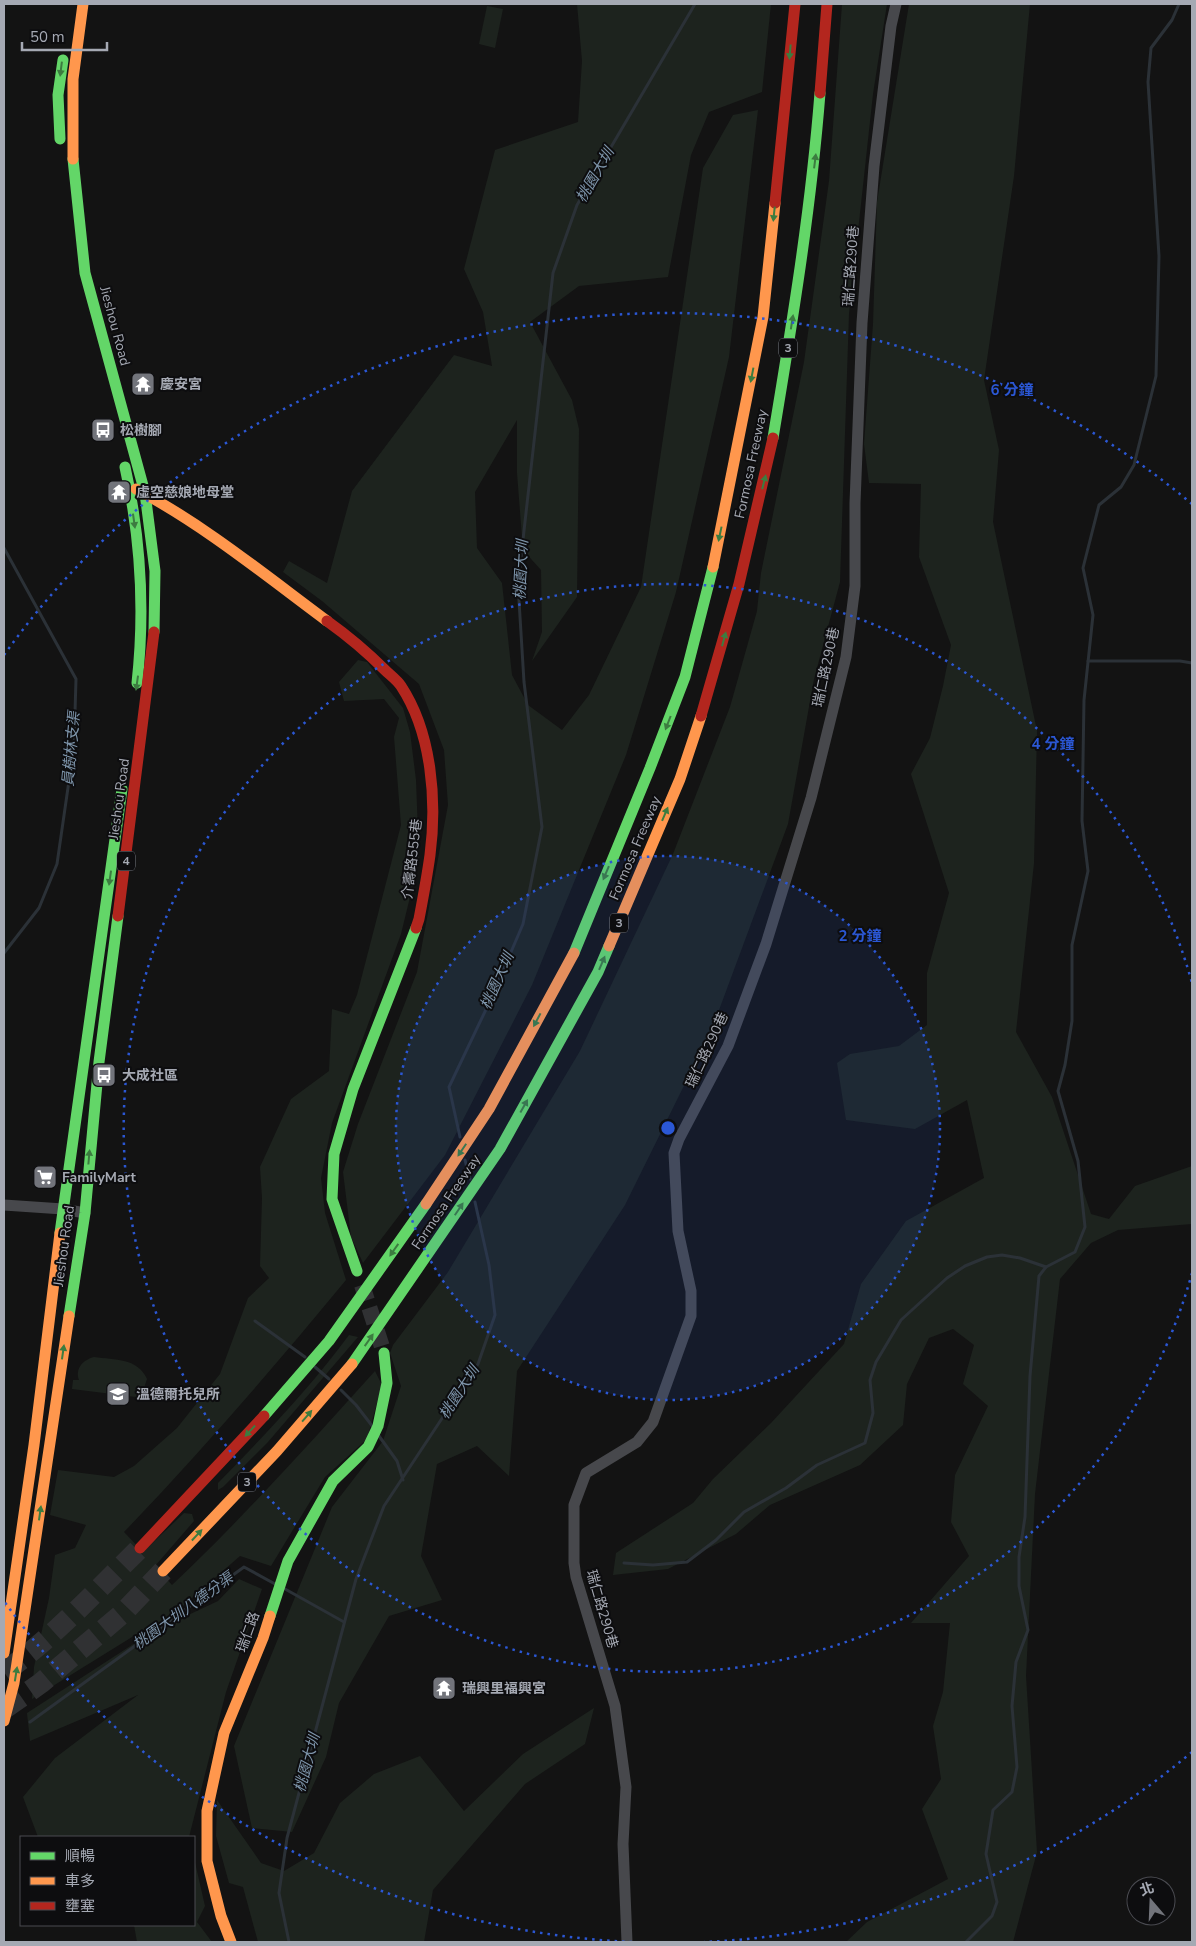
<svg xmlns="http://www.w3.org/2000/svg" width="1196" height="1946" viewBox="0 0 1196 1946" font-family="'Nunito Sans','Noto Sans TC',sans-serif">
	<rect width="100%" height="100%" fill="#131313"/>
	<g fill="#1d231e">
		<path d="M577 4H771L762 92 709 112 691 155 668 277 579 286 530 322 572 400 579 429 577 597 532 661 542 632 541 570 523 550 517 473V420L475 492 477 548 502 583 512 675 528 705 562 730 589 695 641 587 703 168 733 115 758 110 729 357 676 592 626 755 532 985 445 1155 363 1263 351 1237 343 1172 358 1124 417 972 448 805 444 750 419 684 322 601 283 572 289 561 327 583 352 491 454 355 492 366 483 312 464 269 495 150 578 122 582 61Z"/>
		<path d="M842 4H887L873 94 849 314 840 582 814 679 788 824 712 1029 625 1205 517 1371 509 1476 477 1446 437 1464 421 1556 442 1600 389 1616 339 1703 326 1757 292 1832 252 1828 234 1746 332 1507 383 1441 401 1386 390 1353 393 1345 448 1272 580 1051 673 854 730 707 757 611 761 573 804 362 829 181Z"/>
		<path d="M909 4H1030L1014 176 984 380 999 450 993 522 1037 731 1034 863 1016 1032 1052 1097 1091 1214 1109 1219 1135 1186 1192 1166V1224L1118 1230 1091 1243 1060 1279 1035 1494 1026 1676 1037 1852 1013 1942H846L867 1922 948 1879 922 1809 941 1779 933 1726 943 1692 950 1623H911L969 1556 951 1522 955 1475 988 1406 963 1384 974 1345 953 1329 929 1338 907 1384 903 1425 860 1465 770 1505 736 1534 668 1569 613 1575 616 1553 693 1503 713 1479 771 1423 844 1344 861 1284 906 1221 984 1178 967 1100 915 1129 846 1120 837 1063 850 1054 899 1046 927 1025V973L949 893 911 774 930 738 943 686 951 645 919 557 921 484 869 483 864 444 873 324 877 202Z"/>
		<path d="M487 6 503 9 495 48 479 44Z"/>
		<path d="M358 660 367 662 403 708 410 732 416 780 419 860 401 934 332 1123 321 1178 325 1213 346 1280C274 1367 202 1451 124 1532L143 1552 184 1513 192 1514 194 1521 155 1566 172 1585C244 1517 309 1444 375 1371L382 1385 367 1439 325 1477 271 1566 240 1556 167 1620 145 1629 32 1699 34 1667 49 1598 55 1555 75 1548 86 1525 50 1515 58 1470 114 1477 134 1466 177 1428 220 1374 248 1298 269 1278 260 1266 262 1198 260 1167 291 1099 329 1071 332 1009 349 1014 357 995 401 825 394 737 399 718 384 699 344 701 339 682Z"/>
		<path d="M349 1335 358 1337 268 1442 223 1487 218 1490V1483C264 1436 310 1388 349 1335Z"/>
		<path d="M94 1357C115 1360 138 1358 147 1379L144 1388 153 1389 152 1399 72 1389 73 1380H79C75 1368 83 1360 94 1357Z"/>
		<path d="M239 1579 262 1589 226 1692 189 1837H38L23 1797 55 1758 138 1695 30 1741 27 1713 152 1632 218 1601Z"/>
		<path d="M594 1708 585 1744 525 1784 433 1890 424 1942H258L243 1887 229 1883 216 1836 217 1800 261 1863 284 1871 314 1853 340 1803 374 1774 420 1756 464 1811 523 1754Z"/>
		<path d="M194 1858 205 1906 197 1922 212 1942H137L134 1925H194Z"/>
	</g>
	<g fill="none" stroke-linecap="round" stroke-linejoin="round">
		<g stroke="#2b3137" stroke-width="3">
			<path d="M4 548 76 679 74 746 57 864 39 908 4 953"/>
			<path d="M1088 661H1180L1192 663"/>
			<path d="M460 1137 449 1087 490 1001 523 924 542 827 524 682 518 584 553 273 577 205 695 4"/>
			<path d="M465 1160 470 1179"/>
			<path d="M255 1321 305 1357"/>
			<path d="M315 1367 329 1379"/>
			<path d="M341 1390 356 1405 373 1427"/>
			<path d="M379 1436 397 1461 403 1480"/>
			<path d="M624 1563 653 1565 687 1562 716 1540 744 1512 786 1488 817 1465 865 1443 873 1413 870 1380 876 1362 901 1320 947 1278 965 1266 987 1257 1002 1255 1020 1258 1046 1267"/>
			<path d="M285 1589 344 1622"/>
			<path d="M30 1722 244 1567 275 1584"/>
			<path d="M289 1942 279 1893 287 1838 356 1579 384 1506 478 1364 495 1315 489 1265 475 1202"/>
			<path d="M966 1942 992 1916 997 1902 986 1854 993 1810 1012 1792 1017 1767 1012 1706 1016 1662 1028 1630 1019 1586V1557L1025 1517 1030 1376 1039 1276 1046 1267 1075 1252 1085 1227 1078 1161 1058 1091 1065 1065 1072 1021V945L1088 871 1082 821 1084 700 1093 615 1083 568 1099 505 1121 487 1134 465 1156 376 1159 256 1148 82 1151 48 1172 20 1179 4"/>
		</g>
		<path stroke="#303133" stroke-width="16" stroke-dasharray="16 8" stroke-linecap="butt" d="M362 1285 384 1353"/>
		<g stroke="#303133" stroke-width="21" stroke-dasharray="21 11" stroke-linecap="butt">
			<path d="M4 1672C52 1639 98 1589 140 1548"/>
			<path d="M4 1709 41 1683 123 1613 163 1571"/>
		</g>
		<g stroke="#47484c" stroke-width="11">
			<path d="M4 1205 63 1209 85 1213"/>
			<path d="M627 1942 623 1844 626 1787 615 1706 576 1577 574 1563V1505L586 1473 637 1442 653 1422 691 1316V1291L678 1231 674 1153 679 1139 728 1046 766 944 811 798 846 657 855 586V503L862 323 874 166 891 26 896 4"/>
		</g>
		<g stroke="#63d668" stroke-width="11">
			<path d="M60 139 58 95 63 60"/>
			<path d="M73 159 85 273 145 493 155 571 154 632"/>
			<path d="M773 438C792 324 811 209 820 93"/>
			<path d="M125 467C141 539 145 610 137 683"/>
			<path d="M574 953 650 768 685 677 713 567"/>
			<path d="M60 1233 122 789"/>
			<path d="M357 1271 332 1199 334 1154 353 1089 416 928"/>
			<path d="M69 1316 85 1213 99 1062 118 916"/>
			<path d="M352 1364 500 1149 598 972 609 946"/>
			<path d="M264 1416 329 1341 426 1204"/>
			<path d="M270 1616 288 1561 333 1481 368 1447 378 1426 387 1383 384 1353"/>
		</g>
		<g stroke="#ff974d" stroke-width="11">
			<path d="M73 159V79L83 4"/>
			<path d="M136 489C204 525 265 575 327 621"/>
			<path d="M713 567 763 317 775 203"/>
			<path d="M609 946 680 779 701 716"/>
			<path d="M426 1204 489 1109 574 953"/>
			<path d="M163 1571 277 1451 352 1364"/>
			<path d="M4 1653 34 1445 60 1233"/>
			<path d="M4 1721 14 1683 69 1316"/>
			<path d="M231 1942 221 1916 207 1861V1811L224 1733 263 1638 270 1616"/>
		</g>
		<g stroke="#b3261e" stroke-width="11">
			<path d="M820 93 827 4"/>
			<path d="M775 203 795 4"/>
			<path d="M327 621C348 636 367 652 385 670 390 675 397 680 401 686 432 733 437 801 430 855 427 877 423 898 419 919L416 928"/>
			<path d="M701 716 739 584 773 438"/>
			<path d="M118 916 154 632"/>
			<path d="M140 1548 264 1416"/>
		</g>
	</g>
	<defs><path id="oneway-solid" d="M-6-.8H1V-3.2L6.5 0L1 3.2V.8H-6Z" transform="scale(1.25)"/></defs>
	<g fill="#3c7c40">
		<use href="#oneway-solid" transform="translate(790 52) rotate(95)"/>
		<use href="#oneway-solid" transform="translate(61 69) rotate(97)"/>
		<use href="#oneway-solid" transform="translate(815 161) rotate(-83)"/>
		<use href="#oneway-solid" transform="translate(774 214) rotate(96)"/>
		<use href="#oneway-solid" transform="translate(792 322) rotate(-81)"/>
		<use href="#oneway-solid" transform="translate(752 375) rotate(101)"/>
		<use href="#oneway-solid" transform="translate(764 482) rotate(-76)"/>
		<use href="#oneway-solid" transform="translate(134 521) rotate(82)"/>
		<use href="#oneway-solid" transform="translate(720 534) rotate(102)"/>
		<use href="#oneway-solid" transform="translate(724 639) rotate(-75)"/>
		<use href="#oneway-solid" transform="translate(137 683) rotate(98)"/>
		<use href="#oneway-solid" transform="translate(668 723) rotate(111)"/>
		<use href="#oneway-solid" transform="translate(665 814) rotate(-67)"/>
		<use href="#oneway-solid" transform="translate(606 873) rotate(113)"/>
		<use href="#oneway-solid" transform="translate(110 878) rotate(98)"/>
		<use href="#oneway-solid" transform="translate(602 963) rotate(-67)"/>
		<use href="#oneway-solid" transform="translate(537 1020) rotate(118)"/>
		<use href="#oneway-solid" transform="translate(524 1106) rotate(-61)"/>
		<use href="#oneway-solid" transform="translate(462 1150) rotate(124)"/>
		<use href="#oneway-solid" transform="translate(89 1157) rotate(-85)"/>
		<use href="#oneway-solid" transform="translate(459 1209) rotate(-56)"/>
		<use href="#oneway-solid" transform="translate(394 1250) rotate(125)"/>
		<use href="#oneway-solid" transform="translate(369 1340) rotate(-55)"/>
		<use href="#oneway-solid" transform="translate(63 1352) rotate(-82)"/>
		<use href="#oneway-solid" transform="translate(307 1416) rotate(-49)"/>
		<use href="#oneway-solid" transform="translate(250 1431) rotate(133)"/>
		<use href="#oneway-solid" transform="translate(40 1513) rotate(-82)"/>
		<use href="#oneway-solid" transform="translate(197 1535) rotate(-47)"/>
		<use href="#oneway-solid" transform="translate(16 1674) rotate(-81)"/>
	</g>
	<circle cx="668" cy="1128" r="272" fill="#2b57d4" fill-opacity=".12"/>
	<g fill="none" stroke="#2b57d4" stroke-width="2.5" stroke-dasharray="2.5 5">
		<circle cx="668" cy="1128" r="272"/>
		<path d="M1192 1273A544 544 0 1 1 1192 983"/>
		<path d="M1192 1752A815 815 0 0 1 704 1942M632 1942A815 815 0 0 1 4 1601M4 655A815 815 0 0 1 1192 504"/>
	</g>
	<defs>
		<g id="temple-square" transform="scale(1.25)"><rect x="-9" y="-9" width="18" height="18" rx="4" fill="#72747b" stroke="#0d0d0f"/><path d="M0-6L5-2H3V0L6.5 2.5H4V6H1.5V3h-3V6H-4V2.5H-6.5L-3 0V-2H-5Z" fill="#fff"/></g>
		<g id="bus-square" transform="scale(1.25)"><rect x="-9" y="-9" width="18" height="18" rx="4" fill="#72747b" stroke="#0d0d0f"/><path d="M-5-6H5V4H4V6H2V4H-2V6H-4V4H-5ZM-3.5-4V0h7V-4ZM-3.5 1.2v1.5H-2V1.2ZM2 1.2v1.5H3.5V1.2Z" fill="#fff"/></g>
		<g id="supermarket-square" transform="scale(1.25)"><rect x="-9" y="-9" width="18" height="18" rx="4" fill="#72747b" stroke="#0d0d0f"/><path d="M-6-5.5h2.5l.6 2H6L4.5 2H-2.5L-4.4-4H-6ZM-1.5 3.2a1.3 1.3 0 1 0 .1 0ZM3 3.2a1.3 1.3 0 1 0 .1 0Z" fill="#fff"/></g>
		<g id="school-square" transform="scale(1.25)"><rect x="-9" y="-9" width="18" height="18" rx="4" fill="#72747b" stroke="#0d0d0f"/><path d="M0-5L7-2L0 1L-7-2ZM-4 1L0 2.5L4 1V4Q0 6-4 4Z" fill="#fff"/></g>
	</defs>
	<g fill-rule="evenodd">
		<use href="#temple-square" x="143" y="384"/>
		<use href="#bus-square" x="103" y="430"/>
		<use href="#temple-square" x="119" y="492"/>
		<use href="#bus-square" x="104" y="1075"/>
		<use href="#supermarket-square" x="45" y="1177"/>
		<use href="#school-square" x="118" y="1394"/>
		<use href="#temple-square" x="444" y="1688"/>
	</g>
	<g text-anchor="middle" dominant-baseline="central" stroke-width="4" stroke-linejoin="round" paint-order="stroke">
		<g fill="#0d0d0f" stroke="#777a82" stroke-width="1">
			<rect x="779" y="338.5" width="18" height="19" rx="4"/>
			<rect x="117" y="851.5" width="18" height="19" rx="4"/>
			<rect x="610" y="913.5" width="18" height="19" rx="4"/>
			<rect x="238" y="1472.5" width="18" height="19" rx="4"/>
		</g>
		<g font-size="12" font-weight="bold" fill="#a5a9b3">
			<text x="788" y="348">3</text>
			<text x="126" y="861">4</text>
			<text x="619" y="923">3</text>
			<text x="247" y="1482">3</text>
		</g>
		<g font-size="14" fill="#a5a9b3" stroke="#0d0d0f">
			<text transform="translate(851 266) rotate(-86)">瑞仁路290巷</text>
			<text transform="translate(115 326) rotate(75)">Jieshou Road</text>
			<text transform="translate(751 464) rotate(-78)">Formosa Freeway</text>
			<text transform="translate(826 667) rotate(-78)">瑞仁路290巷</text>
			<text transform="translate(119 799) rotate(-82)">Jieshou Road</text>
			<text transform="translate(635 848) rotate(-67)">Formosa Freeway</text>
			<text transform="translate(412 859) rotate(-83)">介壽路555巷</text>
			<text transform="translate(707 1050) rotate(-65)">瑞仁路290巷</text>
			<text transform="translate(446 1202) rotate(-56)">Formosa Freeway</text>
			<text transform="translate(64 1246) rotate(-82)">Jieshou Road</text>
			<text transform="translate(602 1609) rotate(74)">瑞仁路290巷</text>
			<text transform="translate(248 1632) rotate(-70)">瑞仁路</text>
		</g>
		<g font-size="14" font-weight="bold" fill="#a5a9b3" stroke="#0d0d0f" text-anchor="start">
			<text x="160" y="384">慶安宮</text>
			<text x="120" y="430">松樹腳</text>
			<text x="136" y="492">虛空慈娘地母堂</text>
			<text x="122" y="1075">大成社區</text>
			<text x="62" y="1177">FamilyMart</text>
			<text x="136" y="1394">溫德爾托兒所</text>
			<text x="462" y="1688">瑞興里福興宮</text>
		</g>
		<g font-size="15" font-style="italic" fill="#7e95ab" stroke="#0d0d0f">
			<text transform="translate(595 175) rotate(-60)">桃園大圳</text>
			<text transform="translate(521 570) rotate(-87)">桃園大圳</text>
			<text transform="translate(71 749) rotate(-85)">員樹林支渠</text>
			<text transform="translate(497 981) rotate(-66)">桃園大圳</text>
			<text transform="translate(459 1392) rotate(-57)">桃園大圳</text>
			<text transform="translate(183 1611) rotate(-36)">桃園大圳八德分渠</text>
			<text transform="translate(307 1763) rotate(-75)">桃園大圳</text>
		</g>
	</g>
	<circle cx="668" cy="1128" r="8" fill="#2b57d4" stroke="#0d0d0f" stroke-width="2.5"/>
	<g font-size="15" text-anchor="middle" font-weight="bold" fill="#2b57d4" stroke="#0d0d0f" stroke-width="4" stroke-linejoin="round" paint-order="stroke">
		<text x="1012" y="395">6 分鐘</text>
		<text x="1053" y="749">4 分鐘</text>
		<text x="860" y="941">2 分鐘</text>
	</g>
	<rect width="1196" height="1946" fill="none" stroke="#a5a9b3" stroke-width="10"/>
	<rect x="20" y="1836" width="175" height="90" fill="#0d0d0f" stroke="#4a4b51"/>
	<rect x="30" y="1852" width="25" height="8" fill="#63d668" stroke="#4a4b51"/>
	<text x="65" y="1861" font-size="15" fill="#a5a9b3">順暢</text>
	<rect x="30" y="1877" width="25" height="8" fill="#ff974d" stroke="#4a4b51"/>
	<text x="65" y="1886" font-size="15" fill="#a5a9b3">車多</text>
	<rect x="30" y="1902" width="25" height="8" fill="#b3261e" stroke="#4a4b51"/>
	<text x="65" y="1911" font-size="15" fill="#a5a9b3">壅塞</text>
	<g transform="translate(1151 1901) rotate(341)"><circle r="24" fill="#0d0d0f" stroke="#4a4b51"/>
	<path d="M0-4L9 19L0 12L-9 19Z" fill="#72747b"/>
	<text y="-8" font-size="14" font-weight="bold" text-anchor="middle" fill="#a5a9b3">北</text>
	</g>
	<path d="M22 42v8h85v-8" fill="none" stroke="#a5a9b3" stroke-width="2.5"/>
	<text x="30" y="42" font-size="15" fill="#a5a9b3" stroke="#0d0d0f" stroke-width="4" paint-order="stroke">50 m</text>
</svg>
